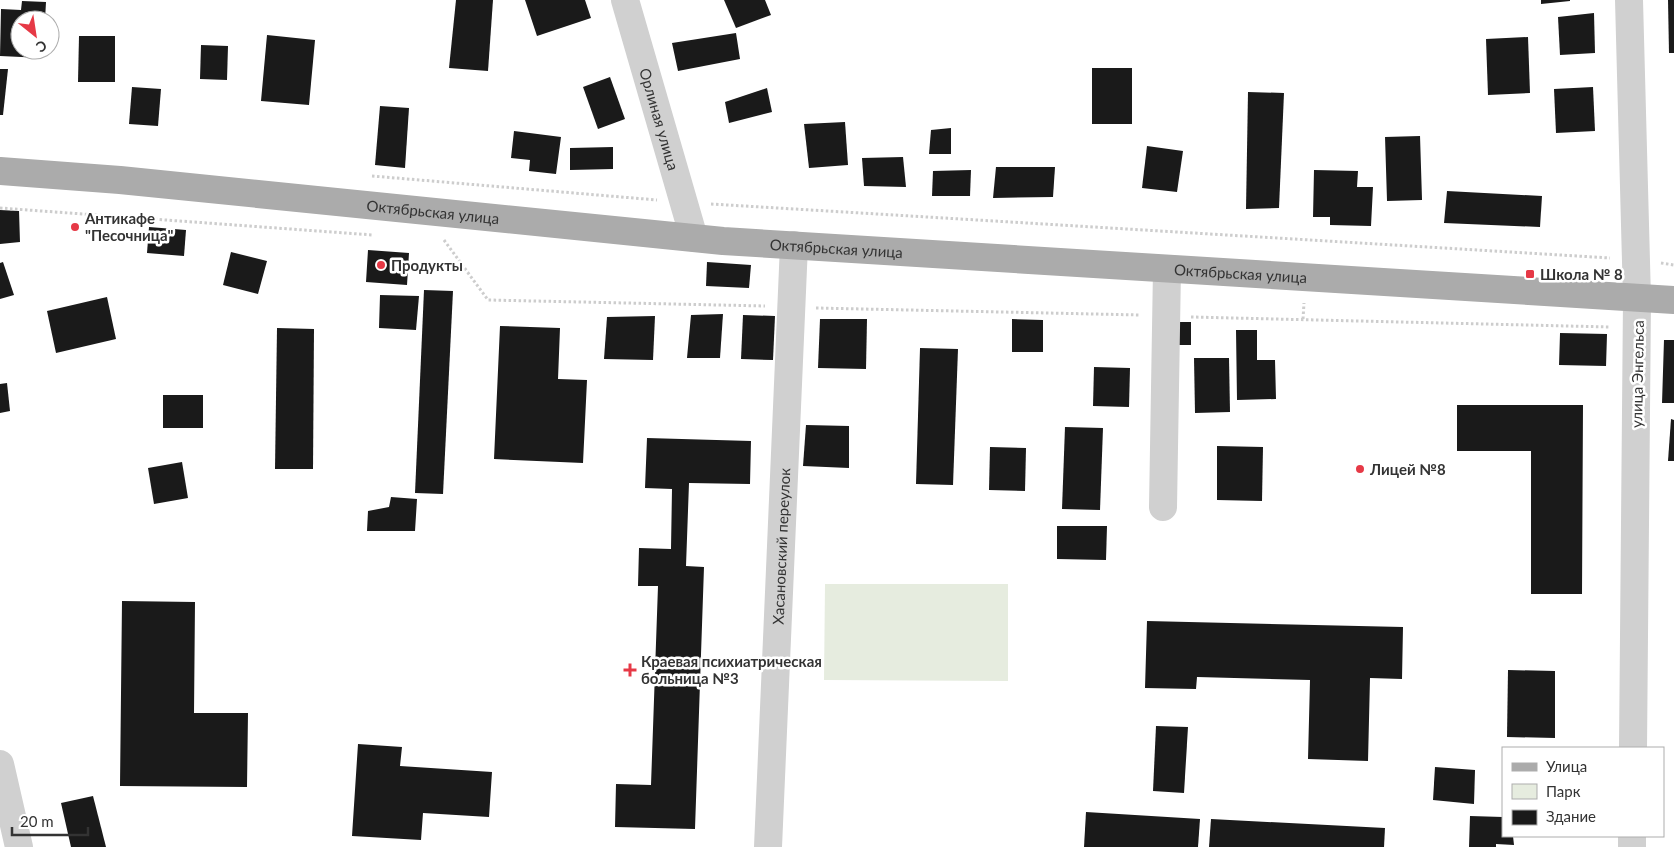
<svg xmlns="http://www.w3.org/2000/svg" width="1674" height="847" viewBox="0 0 1674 847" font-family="Lato,sans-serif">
	<rect width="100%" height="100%" fill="#fff"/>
	<path fill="#e6ecdf" d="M825 584H1008V681L824 680Z"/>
	<g fill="#1a1a1a">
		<path d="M456 0H493L488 71 449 68Z"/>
		<path d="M525 0H585L591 18 537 36Z"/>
		<path d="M724 0H765L771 15 736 28Z"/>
		<path d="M1541 0H1570V1L1541 4Z"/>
		<path d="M1668 0H1674V53H1669Z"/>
		<path d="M22 1 46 2 45 20H20V50H43V58L0 56 1 9 21 10Z"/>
		<path d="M1594 13 1595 53 1560 55 1558 17Z"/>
		<path d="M736 33 740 59 678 71 672 43Z"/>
		<path d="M267 35 315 40 309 105 261 101Z"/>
		<path d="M79 36H115V82H78Z"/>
		<path d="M1528 37 1530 93 1488 95 1486 39Z"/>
		<path d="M201 45 228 46 227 80 200 79Z"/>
		<rect x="1092" y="68" width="40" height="56"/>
		<path d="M0 69H8L3 115H0Z"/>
		<path d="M610 77 625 119 598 129 583 87Z"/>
		<path d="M132 87 161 89 158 126 129 124Z"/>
		<path d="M1593 87 1595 131 1556 133 1554 89Z"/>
		<path d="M767 88 772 112 729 123 725 102Z"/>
		<path d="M1248 92 1284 93 1279 208 1246 209Z"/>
		<path d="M380 106 409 108 405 168 375 165Z"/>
		<path d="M845 122 848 165 809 168 804 124Z"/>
		<path d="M951 128V154H929L931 130Z"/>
		<path d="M514 131 561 137 556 174 529 171 530 160 511 158Z"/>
		<path d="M1420 136 1422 200 1387 201 1385 137Z"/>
		<path d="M1147 146 1183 151 1177 192 1142 188Z"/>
		<path d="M613 147V169L570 170V148Z"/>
		<path d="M903 157 906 187 864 186 862 158Z"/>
		<path d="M996 167H1055L1053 197 993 198Z"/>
		<path d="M971 170 970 196H932L933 171Z"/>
		<path d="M1314 170 1358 171 1357 187H1373L1371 226 1330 225V217H1313Z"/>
		<path d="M1447 191 1542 196 1540 227 1444 223Z"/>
		<path d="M0 210 19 211 20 242 0 244Z"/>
		<path d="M149 227 186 230 184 256 147 253Z"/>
		<path d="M368 250 409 253 407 285 366 282Z"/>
		<path d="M231 252 267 261 258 294 223 285Z"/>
		<path d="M3 262 14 295 0 299V263Z"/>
		<path d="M707 262 751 265 749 288 706 286Z"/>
		<path d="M424 290 453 291 443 494 415 493Z"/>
		<path d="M380 295 419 296 416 330 379 328Z"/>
		<path d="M107 297 116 339 56 353 47 311Z"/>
		<path d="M723 314 720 358H687L691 315Z"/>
		<path d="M743 315 775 316 773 360 741 359Z"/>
		<path d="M655 316 653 360 604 359 607 317Z"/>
		<path d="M820 319H867L866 369 818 368Z"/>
		<path d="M1012 319 1043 320V352H1012Z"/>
		<rect x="1175" y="322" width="16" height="23"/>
		<path d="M500 326 560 328 558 379 587 380 583 463 494 459Z"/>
		<path d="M277 328 314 329 313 469H275Z"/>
		<path d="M1236 330H1257V360H1275L1276 399 1237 400Z"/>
		<path d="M1560 333 1607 334 1606 366 1559 365Z"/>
		<path d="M1664 340H1674V403H1662Z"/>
		<path d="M920 348 958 349 953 485 916 484Z"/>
		<path d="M1194 358H1229L1230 412 1195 413Z"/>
		<path d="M1094 367 1130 368 1129 407 1093 406Z"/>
		<path d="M7 383 10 411 0 413V384Z"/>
		<rect x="163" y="395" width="40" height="33"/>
		<path d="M1457 405H1583L1582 594H1531V451H1457Z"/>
		<path d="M1671 419 1674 420V461H1668Z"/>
		<path d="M806 425 849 426V468L803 466Z"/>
		<path d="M1065 427 1103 428 1100 510 1062 509Z"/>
		<path d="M647 438 751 441 750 484 689 483 686 566 704 567 695 829 615 827 616 784 651 785 658 586H638L639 548 671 549 672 489 645 488Z"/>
		<path d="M1217 446 1263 447 1262 501 1217 500Z"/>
		<path d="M990 447 1026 448 1025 491 989 490Z"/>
		<path d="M182 462 188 498 154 504 148 468Z"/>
		<path d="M391 497 417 499 415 531H367L368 511 389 507Z"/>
		<path d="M1057 526H1107L1106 560 1057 559Z"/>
		<path d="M122 601 195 602 194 713H248L247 787 120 786Z"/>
		<path d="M1147 621 1403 627 1402 679 1370 678 1368 761 1308 759 1310 680 1197 677 1196 689 1145 688Z"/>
		<path d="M1508 670 1555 671V738L1507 737Z"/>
		<path d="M1156 726 1188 727 1184 793 1153 791Z"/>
		<path d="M358 744 402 747 400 766 492 772 489 817 423 813 421 840 352 836Z"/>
		<path d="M1435 767 1475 770 1474 804 1433 800Z"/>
		<path d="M93 796 106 847H71L61 803Z"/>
		<path d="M1086 812 1200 819 1198 847H1084Z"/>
		<path d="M1470 816 1503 817V836H1513L1514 845 1496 844V847H1469Z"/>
		<path d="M1211 819 1385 828 1384 847H1209Z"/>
	</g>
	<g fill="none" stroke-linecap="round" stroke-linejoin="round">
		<g stroke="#cdcdcd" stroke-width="3" stroke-dasharray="2.5 2.5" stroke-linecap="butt">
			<path d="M372 176 657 200"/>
			<path d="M711 204 1610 258"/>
			<path d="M0 208 373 235"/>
			<path d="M444 240 488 300 765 306"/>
			<path d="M1661 263 1674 265"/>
			<path d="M816 308 1140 315"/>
			<path d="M1191 317 1610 327"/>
			<path d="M1303 319 1304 303"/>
		</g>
		<g stroke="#d0d0d0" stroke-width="28">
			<path id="s1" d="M625 0 694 238"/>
			<path d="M1629 0 1637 299 1633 748"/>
			<path d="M1163 507 1167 269"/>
			<path d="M0 764 19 847"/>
			<path id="s2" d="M768 847 794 245"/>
			<path d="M1632 847V836"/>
		</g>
		<path stroke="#ababab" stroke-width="28" id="s3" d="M0 171 120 180 723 241 1674 300"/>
	</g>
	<g fill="#e63946" stroke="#fff" stroke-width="2">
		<circle cx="75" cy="227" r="5"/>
		<circle cx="381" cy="265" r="5"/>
		<rect x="1525" y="269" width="10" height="10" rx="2.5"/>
		<circle cx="1360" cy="469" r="5"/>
		<path d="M627.5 662.5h5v5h5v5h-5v5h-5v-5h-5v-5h5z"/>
	</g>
	<g text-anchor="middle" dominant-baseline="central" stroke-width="5" stroke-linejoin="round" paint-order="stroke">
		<g font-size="15" fill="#333" stroke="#fff">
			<text stroke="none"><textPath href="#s1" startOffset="124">Орлиная улица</textPath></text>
			<text stroke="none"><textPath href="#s3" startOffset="435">Октябрьская улица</textPath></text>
			<text stroke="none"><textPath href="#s3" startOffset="840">Октябрьская улица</textPath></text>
			<text stroke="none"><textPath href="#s3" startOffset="1245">Октябрьская улица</textPath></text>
			<text transform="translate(1637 374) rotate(-89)">улица Энгельса</text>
			<text stroke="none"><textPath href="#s2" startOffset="301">Хасановский переулок</textPath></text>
		</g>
		<g font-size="15" font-weight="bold" fill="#333" stroke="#fff" text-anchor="start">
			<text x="85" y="218">Антикафе<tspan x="85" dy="17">"Песочница"</tspan></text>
			<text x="391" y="265">Продукты</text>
			<text x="1540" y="274">Школа № 8</text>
			<text x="1370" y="469">Лицей №8</text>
			<text x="641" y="661">Краевая психиатрическая<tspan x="641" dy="17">больница №3</tspan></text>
		</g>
	</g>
	<rect x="1502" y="747" width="162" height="90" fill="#ffffff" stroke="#adadad"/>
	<rect x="1512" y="763" width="25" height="8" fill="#ababab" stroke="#adadad"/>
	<text x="1546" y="772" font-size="15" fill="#333333">Улица</text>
	<rect x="1512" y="784" width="25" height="15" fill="#e6ecdf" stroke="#adadad"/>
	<text x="1546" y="797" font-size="15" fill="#333333">Парк</text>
	<rect x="1512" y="810" width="25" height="15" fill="#1a1a1a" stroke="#adadad"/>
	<text x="1546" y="822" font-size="15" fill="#333333">Здание</text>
	<g transform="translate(35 35) rotate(150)"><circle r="24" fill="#ffffff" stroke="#adadad"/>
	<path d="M0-4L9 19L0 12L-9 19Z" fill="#e63946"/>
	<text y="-8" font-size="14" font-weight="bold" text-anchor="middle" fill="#333333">С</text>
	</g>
	<path d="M12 827v8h76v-8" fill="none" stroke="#333333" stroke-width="2.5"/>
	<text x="20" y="827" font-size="15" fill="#333333" stroke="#ffffff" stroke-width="4" paint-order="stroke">20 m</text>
</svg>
